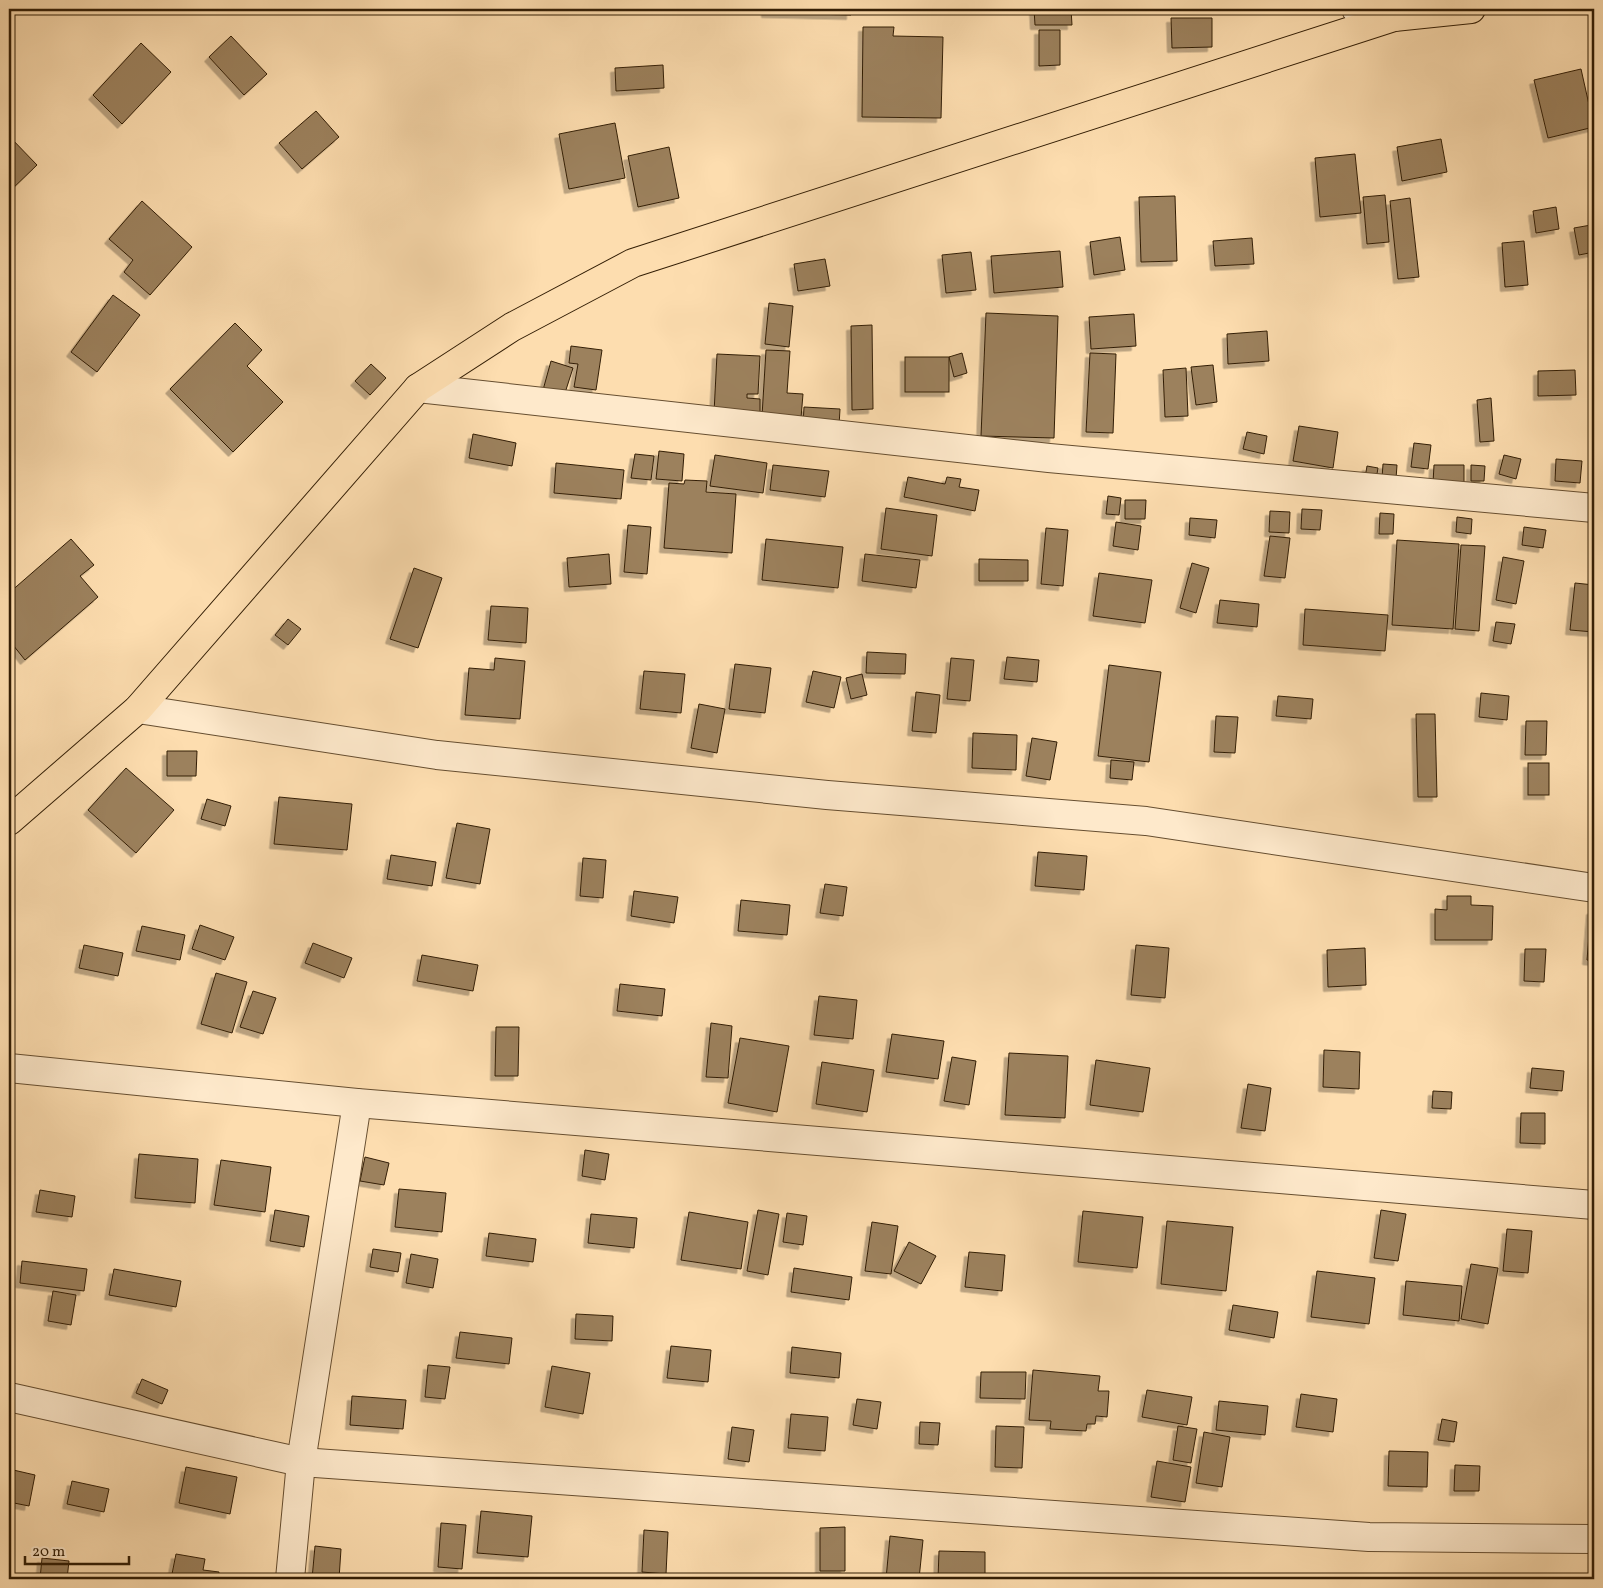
<svg xmlns="http://www.w3.org/2000/svg" width="1603" height="1588" viewBox="0 0 1603 1588" font-family="Vollkorn,serif">
	<defs>
		<filter id="shadow"><feDropShadow dx="-4.5" dy="4.5" stdDeviation="0" flood-color="#0004"/></filter>
	</defs>
	<rect width="100%" height="100%" fill="#fdddaf"/>
	<filter id="stains"><feTurbulence type="fractalNoise" baseFrequency=".004" numOctaves="4"/><feColorMatrix values="0 0 0 0 .2 0 0 0 0 .09 0 0 0 0 .02 0 0 0 .5 -.17"/></filter>
	<radialGradient id="worn" r=".72"><stop offset=".6" stop-color="#630" stop-opacity="0"/><stop offset="1" stop-color="#630" stop-opacity=".3"/></radialGradient>
	<g fill="#9c815d" stroke="#331e05" filter="url(#shadow)">
		<path d="M766 9H851V15L766 13Z"/>
		<path d="M1034 9H1071L1072 25H1035Z"/>
		<path d="M1171 18H1212V47L1172 48Z"/>
		<path d="M863 27H894L893 36 943 37 941 118 862 117Z"/>
		<path d="M1039 30H1060V65L1039 66Z"/>
		<path d="M231 36 267 74 244 95 209 57Z"/>
		<path d="M141 43 171 72 122 124 93 95Z"/>
		<path d="M663 65 664 88 616 91 615 68Z"/>
		<path d="M1581 69 1594 127 1548 138 1534 80Z"/>
		<path d="M316 111 339 137 302 169 279 143Z"/>
		<path d="M615 123 625 178 569 189 559 134Z"/>
		<path d="M9 136 37 165 9 192Z"/>
		<path d="M1441 139 1447 172 1402 181 1397 147Z"/>
		<path d="M669 147 679 198 638 207 628 156Z"/>
		<path d="M1355 154 1361 213 1320 217 1315 158Z"/>
		<path d="M1385 195 1389 242 1367 244 1363 197Z"/>
		<path d="M1175 196 1177 261 1141 262 1139 197Z"/>
		<path d="M1410 198 1419 277 1398 279 1390 201Z"/>
		<path d="M142 201 192 247 150 295 124 272 133 260 109 239Z"/>
		<path d="M1556 207 1559 229 1536 233 1533 211Z"/>
		<path d="M1591 225 1594 252 1579 255 1574 228Z"/>
		<path d="M1120 237 1125 270 1094 275 1090 242Z"/>
		<path d="M1252 238 1254 264 1215 266 1213 241Z"/>
		<path d="M1524 241 1528 285 1505 287 1502 243Z"/>
		<path d="M1060 251 1063 287 994 293 991 256Z"/>
		<path d="M971 252 976 290 946 293 942 255Z"/>
		<path d="M825 259 830 286 798 291 794 264Z"/>
		<path d="M113 295 140 315 97 372 71 352Z"/>
		<path d="M769 303 793 306 789 347 765 344Z"/>
		<path d="M986 313 1058 316 1054 438 981 436Z"/>
		<path d="M1134 314 1136 346 1091 349 1089 317Z"/>
		<path d="M235 323 262 350 247 366 283 402 233 452 170 389Z"/>
		<path d="M872 325 873 409 852 410 851 326Z"/>
		<path d="M1267 331 1269 361 1228 364 1227 334Z"/>
		<path d="M571 346 602 350 596 390 574 387 578 364 569 363Z"/>
		<path d="M766 350 790 351 787 393 803 394 801 418 762 416Z"/>
		<path d="M962 353 967 373 954 377 949 357Z"/>
		<path d="M1090 353 1116 354 1113 433 1086 432Z"/>
		<path d="M717 354 760 356 758 394H747V398L760 399V415L714 413Z"/>
		<rect x="905" y="357" width="44" height="35"/>
		<path d="M551 361 573 368 564 396 543 390Z"/>
		<path d="M371 364 386 378 370 395 355 381Z"/>
		<path d="M1213 365 1217 402 1196 405 1191 367Z"/>
		<path d="M1186 368 1188 416 1165 417 1163 370Z"/>
		<path d="M1575 370 1576 395 1538 396V371Z"/>
		<path d="M1491 398 1494 441 1480 442 1477 400Z"/>
		<path d="M804 407 840 409 839 426 803 425Z"/>
		<path d="M1299 426 1338 432 1333 468 1293 461Z"/>
		<path d="M1247 432 1267 436 1264 454 1243 449Z"/>
		<path d="M473 434 516 443 512 466 469 458Z"/>
		<path d="M1414 443 1431 445 1428 469 1411 467Z"/>
		<path d="M659 451 684 454 682 481 656 479Z"/>
		<path d="M635 454 654 456 651 480 631 478Z"/>
		<path d="M715 455 767 463 763 493 710 486Z"/>
		<path d="M1504 455 1521 459 1516 479 1499 474Z"/>
		<path d="M1556 459 1582 461 1580 483 1555 481Z"/>
		<path d="M556 463 624 470 621 499 554 493Z"/>
		<path d="M1383 464 1397 465 1396 479 1382 478Z"/>
		<path d="M773 465 829 471 825 497 770 490Z"/>
		<path d="M1434 465H1464V483H1433Z"/>
		<path d="M1471 465 1485 466 1484 481H1471Z"/>
		<path d="M1367 466 1378 468 1376 480 1365 478Z"/>
		<path d="M908 477 945 484 947 477 961 479 959 487 979 490 975 511 904 497Z"/>
		<path d="M685 480 707 481 706 492 736 494 732 553 664 548 669 483 684 484Z"/>
		<path d="M1108 496 1121 498 1119 515 1106 514Z"/>
		<path d="M1125 500H1146L1145 519H1125Z"/>
		<path d="M886 508 937 515 932 556 881 549Z"/>
		<path d="M1302 509 1322 510 1320 530 1301 529Z"/>
		<path d="M1270 511 1290 512 1289 533 1269 532Z"/>
		<path d="M1380 513 1394 514 1393 534H1379Z"/>
		<path d="M1457 517 1472 519 1471 534 1456 532Z"/>
		<path d="M1190 518 1217 520 1215 538 1189 535Z"/>
		<path d="M1116 522 1141 526 1138 550 1113 546Z"/>
		<path d="M628 525 651 527 647 574 624 572Z"/>
		<path d="M1524 527 1546 530 1543 548 1522 545Z"/>
		<path d="M1046 528 1068 530 1063 586 1041 584Z"/>
		<path d="M1270 536 1290 538 1285 578 1264 576Z"/>
		<path d="M71 539 94 565 80 576 98 597 25 660 9 640V593Z"/>
		<path d="M766 539 843 547 838 588 762 580Z"/>
		<path d="M1397 540 1459 544 1453 629 1392 625Z"/>
		<path d="M1461 545 1485 546 1479 631 1455 629Z"/>
		<path d="M609 554 611 584 569 587 567 558Z"/>
		<path d="M865 554 920 560 916 588 862 581Z"/>
		<path d="M1503 557 1524 561 1516 604 1496 600Z"/>
		<path d="M979 559 1028 560V581H979Z"/>
		<path d="M1192 563 1209 568 1196 613 1180 608Z"/>
		<path d="M414 568 442 578 418 648 390 639Z"/>
		<path d="M1099 573 1152 580 1145 623 1093 616Z"/>
		<path d="M1575 583 1594 585V632L1570 630Z"/>
		<path d="M1220 600 1259 604 1257 627 1217 623Z"/>
		<path d="M491 606 528 608 526 643 488 640Z"/>
		<path d="M1305 609 1388 615 1385 651 1303 645Z"/>
		<path d="M288 619 301 629 288 645 275 635Z"/>
		<path d="M1496 622 1515 624 1511 644 1493 641Z"/>
		<path d="M867 652 906 654 905 674 866 673Z"/>
		<path d="M1007 657 1039 660 1037 682 1004 679Z"/>
		<path d="M495 658 525 661 520 719 465 715 469 668 494 670Z"/>
		<path d="M951 658 974 660 970 701 947 699Z"/>
		<path d="M735 664 771 668 765 713 729 709Z"/>
		<path d="M1109 665 1161 672 1149 762 1098 756Z"/>
		<path d="M644 671 685 674 681 713 640 709Z"/>
		<path d="M813 671 841 677 834 708 806 702Z"/>
		<path d="M862 674 867 695 851 699 846 678Z"/>
		<path d="M916 692 940 695 936 733 912 731Z"/>
		<path d="M1481 693 1509 696 1507 720 1479 717Z"/>
		<path d="M1278 696 1313 699 1311 719 1276 716Z"/>
		<path d="M699 704 725 709 717 753 691 748Z"/>
		<path d="M1416 714H1435L1437 797H1418Z"/>
		<path d="M1216 716 1238 717 1235 753 1214 752Z"/>
		<path d="M1526 721H1547L1546 755H1525Z"/>
		<path d="M973 733 1017 735 1016 770 972 768Z"/>
		<path d="M1032 738 1057 742 1050 780 1026 776Z"/>
		<path d="M167 751H197L196 776H167Z"/>
		<path d="M1111 760 1134 762 1132 780 1110 778Z"/>
		<rect x="1528" y="763" width="21" height="32"/>
		<path d="M126 768 174 810 136 853 88 810Z"/>
		<path d="M279 797 352 804 347 850 274 844Z"/>
		<path d="M207 799 231 806 225 826 201 819Z"/>
		<path d="M457 823 490 829 480 884 446 878Z"/>
		<path d="M1038 852 1087 856 1084 890 1035 886Z"/>
		<path d="M391 855 436 862 432 886 387 879Z"/>
		<path d="M583 858 606 860 603 898 580 896Z"/>
		<path d="M825 884 847 887 843 916 820 913Z"/>
		<path d="M634 891 678 897 674 923 631 916Z"/>
		<path d="M1447 896H1471V905L1493 906 1492 940H1435V909L1447 910Z"/>
		<path d="M741 900 790 905 787 935 738 931Z"/>
		<path d="M1591 910H1594V961L1587 960Z"/>
		<path d="M200 925 234 937 225 960 192 949Z"/>
		<path d="M142 926 185 935 180 960 136 951Z"/>
		<path d="M313 943 352 958 344 978 305 963Z"/>
		<path d="M84 945 123 953 118 976 79 968Z"/>
		<path d="M1136 945 1169 948 1165 998 1131 995Z"/>
		<path d="M1365 948 1366 985 1328 987 1327 950Z"/>
		<path d="M1525 949H1546L1544 982 1524 981Z"/>
		<path d="M422 955 478 965 473 991 417 981Z"/>
		<path d="M216 973 247 982 232 1033 201 1024Z"/>
		<path d="M620 984 665 989 662 1016 617 1011Z"/>
		<path d="M253 991 276 998 263 1034 240 1027Z"/>
		<path d="M819 996 857 1000 853 1039 814 1035Z"/>
		<path d="M711 1023 732 1026 728 1078 706 1077Z"/>
		<path d="M496 1027H519L518 1076H495Z"/>
		<path d="M892 1034 944 1041 938 1079 886 1072Z"/>
		<path d="M740 1038 789 1046 777 1112 728 1103Z"/>
		<path d="M1324 1050 1360 1052 1359 1089 1323 1087Z"/>
		<path d="M1009 1053 1068 1056 1065 1118 1005 1115Z"/>
		<path d="M952 1057 976 1061 969 1105 944 1101Z"/>
		<path d="M1096 1060 1150 1068 1143 1112 1090 1105Z"/>
		<path d="M822 1062 874 1070 867 1112 816 1104Z"/>
		<path d="M1532 1068 1564 1071 1562 1091 1530 1088Z"/>
		<path d="M1248 1084 1271 1088 1265 1131 1241 1128Z"/>
		<path d="M1433 1091 1452 1092 1451 1109 1432 1108Z"/>
		<path d="M1521 1113H1545V1144L1520 1143Z"/>
		<path d="M585 1150 609 1154 605 1180 582 1176Z"/>
		<path d="M139 1154 198 1159 195 1203 135 1198Z"/>
		<path d="M365 1157 389 1163 384 1185 360 1181Z"/>
		<path d="M221 1160 271 1167 265 1212 214 1205Z"/>
		<path d="M399 1189 446 1193 442 1232 395 1227Z"/>
		<path d="M40 1190 75 1196 72 1217 36 1212Z"/>
		<path d="M275 1210 309 1216 304 1247 270 1241Z"/>
		<path d="M758 1210 779 1214 768 1275 747 1271Z"/>
		<path d="M1381 1210 1406 1214 1398 1261 1374 1258Z"/>
		<path d="M1083 1211 1143 1217 1137 1268 1078 1262Z"/>
		<path d="M689 1212 748 1222 741 1269 681 1260Z"/>
		<path d="M787 1213 807 1216 803 1245 783 1242Z"/>
		<path d="M591 1214 637 1218 634 1248 588 1243Z"/>
		<path d="M1167 1221 1233 1227 1226 1291 1161 1284Z"/>
		<path d="M872 1222 898 1226 891 1274 865 1271Z"/>
		<path d="M1507 1229 1532 1231 1528 1273 1503 1271Z"/>
		<path d="M489 1233 536 1239 533 1262 486 1256Z"/>
		<path d="M909 1242 936 1256 921 1284 894 1271Z"/>
		<path d="M373 1249 401 1253 398 1272 370 1267Z"/>
		<path d="M969 1252 1005 1255 1002 1291 965 1287Z"/>
		<path d="M411 1254 438 1259 433 1288 406 1283Z"/>
		<path d="M22 1261 87 1269 84 1291 20 1283Z"/>
		<path d="M1471 1264 1498 1268 1488 1324 1461 1319Z"/>
		<path d="M794 1268 852 1277 849 1300 791 1292Z"/>
		<path d="M114 1269 181 1281 176 1307 109 1295Z"/>
		<path d="M1317 1271 1375 1278 1369 1324 1311 1317Z"/>
		<path d="M1406 1281 1462 1286 1459 1321 1403 1315Z"/>
		<path d="M53 1291 76 1295 71 1325 48 1321Z"/>
		<path d="M1233 1305 1278 1312 1274 1338 1229 1330Z"/>
		<path d="M576 1314 613 1316 612 1341 575 1339Z"/>
		<path d="M460 1332 512 1338 509 1364 456 1358Z"/>
		<path d="M671 1346 711 1350 708 1382 667 1378Z"/>
		<path d="M792 1347 841 1353 839 1378 790 1373Z"/>
		<path d="M428 1365 450 1367 445 1399 425 1397Z"/>
		<path d="M552 1366 590 1373 583 1414 545 1407Z"/>
		<path d="M1033 1370 1100 1376 1098 1391H1109L1107 1417 1096 1416 1095 1424H1087L1086 1431 1050 1429 1051 1421 1029 1420Z"/>
		<path d="M981 1372H1026L1025 1399 980 1398Z"/>
		<path d="M142 1379 168 1390 162 1404 136 1393Z"/>
		<path d="M1147 1390 1192 1397 1187 1425 1142 1417Z"/>
		<path d="M1301 1394 1337 1399 1333 1432 1296 1427Z"/>
		<path d="M352 1396 406 1400 403 1429 350 1425Z"/>
		<path d="M857 1399 881 1402 877 1429 853 1425Z"/>
		<path d="M1219 1401 1268 1406 1265 1435 1216 1430Z"/>
		<path d="M791 1414 828 1417 825 1451 788 1448Z"/>
		<path d="M1442 1419 1457 1422 1454 1442 1438 1440Z"/>
		<path d="M920 1422 940 1423 938 1445 919 1444Z"/>
		<path d="M996 1426 1024 1427 1022 1468 995 1467Z"/>
		<path d="M1178 1426 1197 1429 1191 1463 1173 1460Z"/>
		<path d="M732 1427 754 1430 749 1462 728 1459Z"/>
		<path d="M1204 1432 1230 1437 1222 1487 1196 1483Z"/>
		<path d="M1389 1451 1428 1452 1427 1487 1388 1486Z"/>
		<path d="M1157 1461 1191 1467 1185 1502 1151 1497Z"/>
		<path d="M1455 1465 1480 1466 1479 1491H1454Z"/>
		<path d="M186 1467 237 1477 230 1514 179 1503Z"/>
		<path d="M9 1469 35 1475 29 1506 9 1502Z"/>
		<path d="M72 1481 109 1489 104 1512 67 1504Z"/>
		<path d="M481 1511 532 1516 528 1557 477 1553Z"/>
		<path d="M441 1523 466 1525 462 1569 438 1567Z"/>
		<path d="M845 1527V1571H820V1528Z"/>
		<path d="M644 1530 668 1532 666 1574 642 1572Z"/>
		<path d="M890 1536 923 1540 919 1579H886Z"/>
		<path d="M315 1546 341 1549 339 1579H312Z"/>
		<path d="M939 1551 985 1552V1579H938Z"/>
		<path d="M176 1554 205 1559 203 1570 219 1572 218 1579H171Z"/>
		<path d="M42 1558 69 1561 67 1579H40Z"/>
		<rect x="747" y="1577" width="34" height="2"/>
	</g>
	<g fill="none" stroke-linecap="round" stroke-linejoin="round">
		<g stroke="#664e30" stroke-width="30">
			<g id="minor">
				<path d="M418 388 1049 458 1594 508"/>
				<path d="M138 709 437 755 827 795 1146 821 1594 888"/>
				<path d="M9 1068 357 1103 1594 1205"/>
				<path d="M9 1397 301 1462 1369 1537 1594 1539"/>
				<path d="M290 1579 301 1462 357 1103"/>
			</g>
		</g>
		<g stroke="#664e30" stroke-width="30">
			<path id="tertiary" d="M1356 9 1394 17"/>
		</g>
		<g stroke="#331e05" stroke-width="30">
			<path id="trunk" d="M9 821 138 709 418 388 512 327 633 263 1394 17 1471 9"/>
		</g>
		<use href="#minor" stroke="#fee9cb" stroke-width="28"/>
		<use href="#tertiary" stroke="#fee9cb" stroke-width="28"/>
		<use href="#trunk" stroke="#fdddaf" stroke-width="28"/>
	</g>
	<rect width="1603" height="1588" fill="none" stroke="#fdddaf" stroke-width="30"/>
	<rect x="10" y="10" width="1583" height="1568" fill="none" stroke="#331e05" stroke-width="2.5"/>
	<rect x="15" y="15" width="1573" height="1558" fill="none" stroke="#331e05"/>
	<path d="M25 1556v8h104v-8" fill="none" stroke="#331e05" stroke-width="2.5"/>
	<text x="32" y="1556" font-size="15" fill="#331e05" stroke="#fee9cb" stroke-width="4" paint-order="stroke">20 m</text>
	<rect width="100%" height="100%" filter="url(#stains)"/>
	<rect width="100%" height="100%" fill="url(#worn)"/>
</svg>
